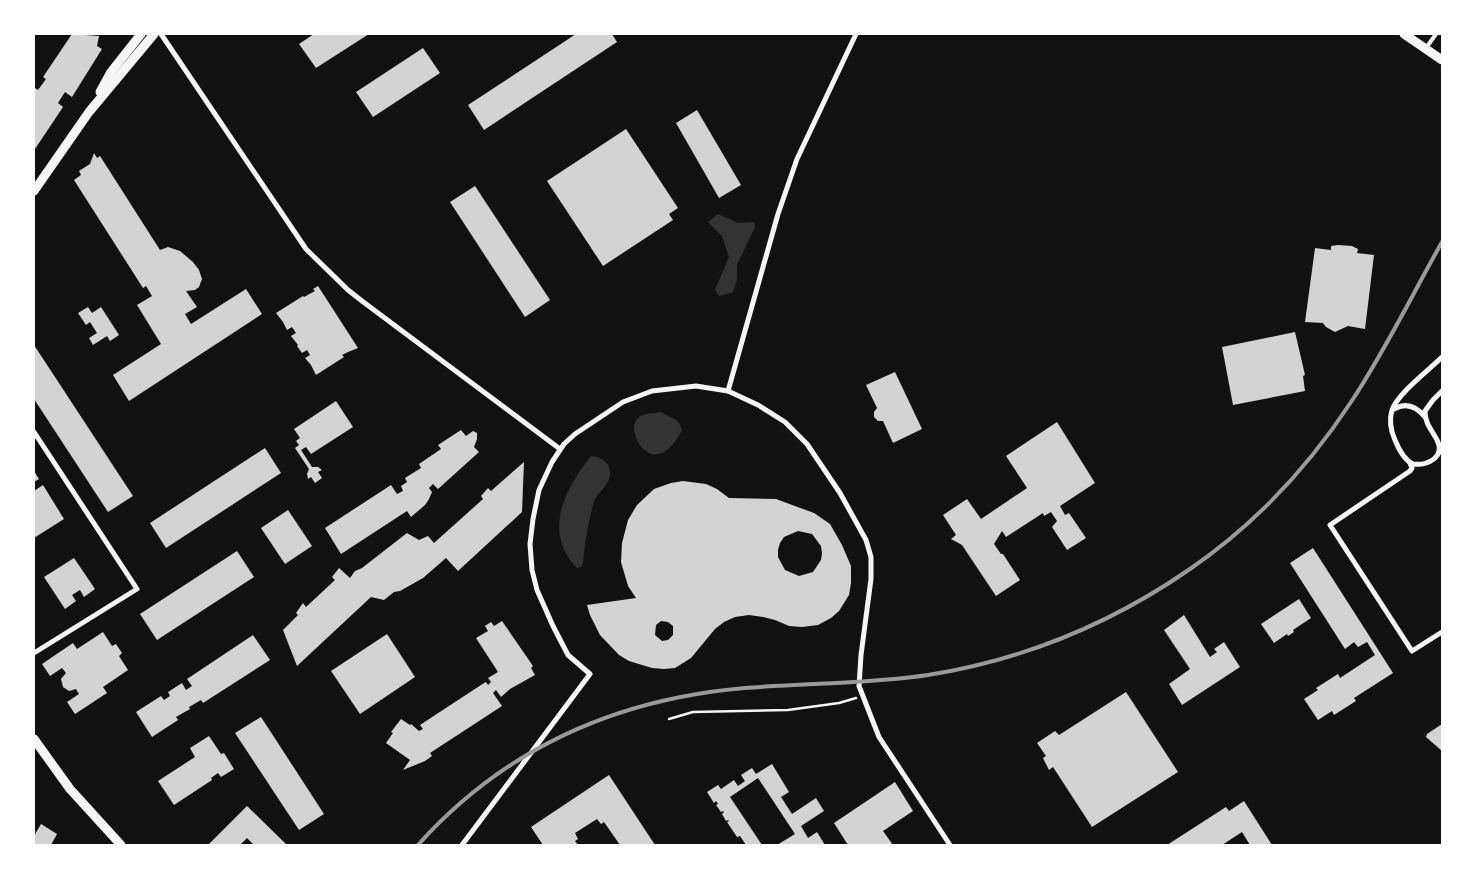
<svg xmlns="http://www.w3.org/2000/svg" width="1476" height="879" viewBox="0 0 1476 879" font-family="'Times New Roman',serif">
	<rect width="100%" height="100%" fill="#111"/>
	<g fill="#333">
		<path d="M718 214 738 223 754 222 755 227 737 265V280L733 292 719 296 715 290 729 257 722 236 708 222Z"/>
		<path d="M661 412 678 421 682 430C654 486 623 430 638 418 644 413 654 413 661 412Z"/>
		<path d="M591 456C601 457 611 462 610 475 609 486 597 492 594 502 588 521 585 543 583 563L581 567 577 568C542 532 565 489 591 456Z"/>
	</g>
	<g fill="#d3d3d3" fill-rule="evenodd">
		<path d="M72 34 99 36 97 46 102 49 72 97 65 92 58 103 63 107 35 149 34 148V90L35 88 38 90 46 79 43 77Z"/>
		<path d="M314 34H369L316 68 299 44Z"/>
		<path d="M576 34H612L617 42 484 130 468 105Z"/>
		<path d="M423 48 440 73 373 117 356 92Z"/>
		<path d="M697 110 741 185 719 198 676 123Z"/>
		<path d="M626 129 678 208 669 214 673 220 603 266 547 181Z"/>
		<path d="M94 153 97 158 100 156 160 250 168 247 180 251 193 262 199 270 202 279 199 287 195 290 186 291 197 307 185 314 191 324 246 289 262 314 129 401 113 375 161 344 137 305 152 296 146 286 143 288 74 180 81 175 79 171 90 164Z"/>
		<path d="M475 186 550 300 525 317 450 202Z"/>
		<path d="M1338 245 1352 246 1358 249 1357 253 1374 255 1365 329 1348 326 1335 332 1326 327 1323 323 1305 322 1315 248 1331 250V246Z"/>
		<path d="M318 286 358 348 348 352 342 355 344 357 316 375 311 365 305 358 310 355 307 350 302 353 297 346 298 345 291 336 296 333 292 327 287 330 283 322 276 313 303 296 304 297 315 291 313 289Z"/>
		<path d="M88 307 92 313 101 307 119 335 110 341 107 336 93 345 89 338 97 333 90 322 86 325 78 313Z"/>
		<path d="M1295 332 1305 375 1303 376 1305 391 1233 405 1222 347Z"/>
		<path d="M34 345 133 496 108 512 34 399Z"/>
		<path d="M895 372 922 429 893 443 883 421H878L874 417V412L877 408 866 385Z"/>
		<path d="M336 401 353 427 311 454 306 447 301 450 312 467H318L322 470 318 472 322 478 315 483 311 477 308 479 307 474 309 469 295 448 299 445 296 441 300 438 294 429Z"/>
		<path d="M1057 422 1095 483 1060 506 1065 515 1069 513 1086 538 1067 550 1052 527 1057 521 1051 512 1044 516 1043 513 1006 537 1002 531 994 544 1001 554H1003L1020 580 996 596 962 545 951 539 956 535 943 515 967 499 981 519 1027 488 1006 456Z"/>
		<path d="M461 430 466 436 473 431 477 433V439L474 447 479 452 438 489 433 484 429 488 432 492 429 499 425 505 411 517 407 511 341 554 325 528 391 485 397 494 403 491 401 486 407 482 405 478 421 468 419 464 441 449 438 445Z"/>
		<path d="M265 448 281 473 166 548 150 523Z"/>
		<path d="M524 462 522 512 458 571 446 558 423 578 400 591 394 592 384 600 371 597 297 666 283 630 298 615 296 613 303 603 306 607 335 580 332 577 339 568 350 578 355 571 362 568 407 533 419 540 428 536 434 543 483 499 481 496 488 488 491 491Z"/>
		<path d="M34 471 39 479 34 482Z"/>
		<path d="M683 481 706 484 717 489 729 498 776 499 814 513 830 524 842 545 851 566V583L849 595 839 611 831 618 818 625 802 627 789 626 775 620 763 617 749 615 735 617 724 622 715 629 691 658 675 668 664 669 652 668 629 661 619 655 600 635 590 615 587 605 636 598 628 586 621 562 622 543 628 520 637 505 654 489 671 483ZM798 531 812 534 821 546 822 553 821 560 813 572 799 576 785 570 778 557V550L780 543 784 537ZM661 621 668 622 673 626V635L668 640 662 641 655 635 656 625Z"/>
		<path d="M43 485 64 519 34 538V491Z"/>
		<path d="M288 510 312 546 285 564 261 528Z"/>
		<path d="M1313 548 1393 673 1354 698 1356 701 1334 715 1332 711 1318 720 1304 699 1318 690 1316 688 1338 674 1340 678 1375 655 1367 642 1358 647 1354 642 1345 649 1290 563Z"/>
		<path d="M237 551 254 577 157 640 140 614Z"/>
		<path d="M74 558 95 589 84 597 80 590 72 595 76 601 65 609 44 577Z"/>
		<path d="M1299 599 1311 618 1293 630 1294 632 1288 636 1287 634 1274 643 1261 624Z"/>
		<path d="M1184 615 1210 657 1217 652 1214 649 1224 642 1240 667 1182 705 1169 684 1190 669 1164 630Z"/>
		<path d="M502 621 533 666 531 668 535 675 510 689 501 697 496 690 493 693 502 706 430 753 432 756 425 761 403 770 410 760 386 743 393 733 391 732 401 719 410 725 411 724 419 731 423 729 420 725 484 683 486 682 488 685 491 682 488 678 498 672 476 638 488 631 485 626 491 622 494 626Z"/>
		<path d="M103 632 112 646 116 644 122 653 119 656 128 670 103 687 107 693 75 714 67 702 79 694 76 689 69 691 63 687 61 679 66 673 62 668 50 676 42 664 73 643 77 649Z"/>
		<path d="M387 634 415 677 360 714 331 671Z"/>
		<path d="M253 635 270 660 203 703 201 700 189 707 190 709 176 717 178 720 152 737 136 712 161 696 164 700 170 696 168 692 182 683 186 690 192 686 187 679Z"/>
		<path d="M1126 692 1178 772 1092 827 1053 767 1049 770 1043 758 1046 756 1037 743 1055 731 1059 735Z"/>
		<path d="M261 717 324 814 299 830 235 733Z"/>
		<path d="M1442 724V751L1426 737 1427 734Z"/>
		<path d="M209 736 221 754 224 753 234 769 221 777 218 773 211 778 212 780 174 805 158 781 195 757 190 748Z"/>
		<path d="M772 764 789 792 781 797 792 814 816 798 824 811 801 826 808 838 817 832 825 845H777L795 834 758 778 730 797 762 845H746L740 836 737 837 727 822 729 821 728 820 726 821 722 814 724 812 723 811 721 812 716 805 718 804 716 801 714 803 707 792 718 785 721 789 734 780 738 786 745 781 741 775 752 768 756 774Z"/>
		<path d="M609 775 655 845H620L604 822 601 824 597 819 575 833 578 839 575 841 578 845H543L531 827Z"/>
		<path d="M895 782 913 811 883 831 893 845H848L834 823Z"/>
		<path d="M1244 801 1272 845H1250L1242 832 1222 845H1167L1226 807 1229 811Z"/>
		<path d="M247 806 287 845H254L247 838 240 845H208Z"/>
		<path d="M41 824 57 834 51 845H34V836Z"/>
	</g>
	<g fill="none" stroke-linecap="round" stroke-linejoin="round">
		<path stroke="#f5f5f5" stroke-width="2.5" d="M669 719 693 712 788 710 839 703 856 698"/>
		<path stroke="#f5f5f5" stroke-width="4" d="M1426 48 1436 34"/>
		<g stroke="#f5f5f5" stroke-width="5">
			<path d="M161 34 306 249 348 290 362 301 560 449"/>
			<path d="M1442 357C1429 370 1398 393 1392 410 1389 420 1391 431 1395 440 1399 450 1404 460 1413 464 1427 466 1446 457 1437 440 1432 430 1425 424 1425 411L1433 400 1442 391"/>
			<path d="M728 391 778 214 797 159 856 34"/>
			<path d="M1394 409C1406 402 1416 406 1425 417"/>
			<path d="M34 432 137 589 34 653"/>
			<path d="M1410 463 1412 468 1410 471 1330 525 1412 651 1442 632"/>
			<path d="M462 845 590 674 568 655 553 626 537 590 532 570 530 544 533 519 539 490 552 462 564 444 575 434 623 402 652 391 696 386 728 391 758 405 785 422 807 444 840 493 866 540 871 557V579L861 655 859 686 879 737 950 845"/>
		</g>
		<g stroke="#f5f5f5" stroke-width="9">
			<path d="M1404 34 1442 60"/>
			<path d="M100 92 111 72 141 34"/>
			<path d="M34 191 89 112 154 34"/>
			<path d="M34 739 70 789 121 845"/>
		</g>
		<path stroke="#9a9a9a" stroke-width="4" d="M418 845C505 748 616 699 745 688 806 683 868 684 928 675 1023 660 1112 623 1190 569 1254 525 1309 466 1351 402 1385 351 1412 295 1442 242"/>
	</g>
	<rect width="1476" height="879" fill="none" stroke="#ffffff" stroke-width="70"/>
</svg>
